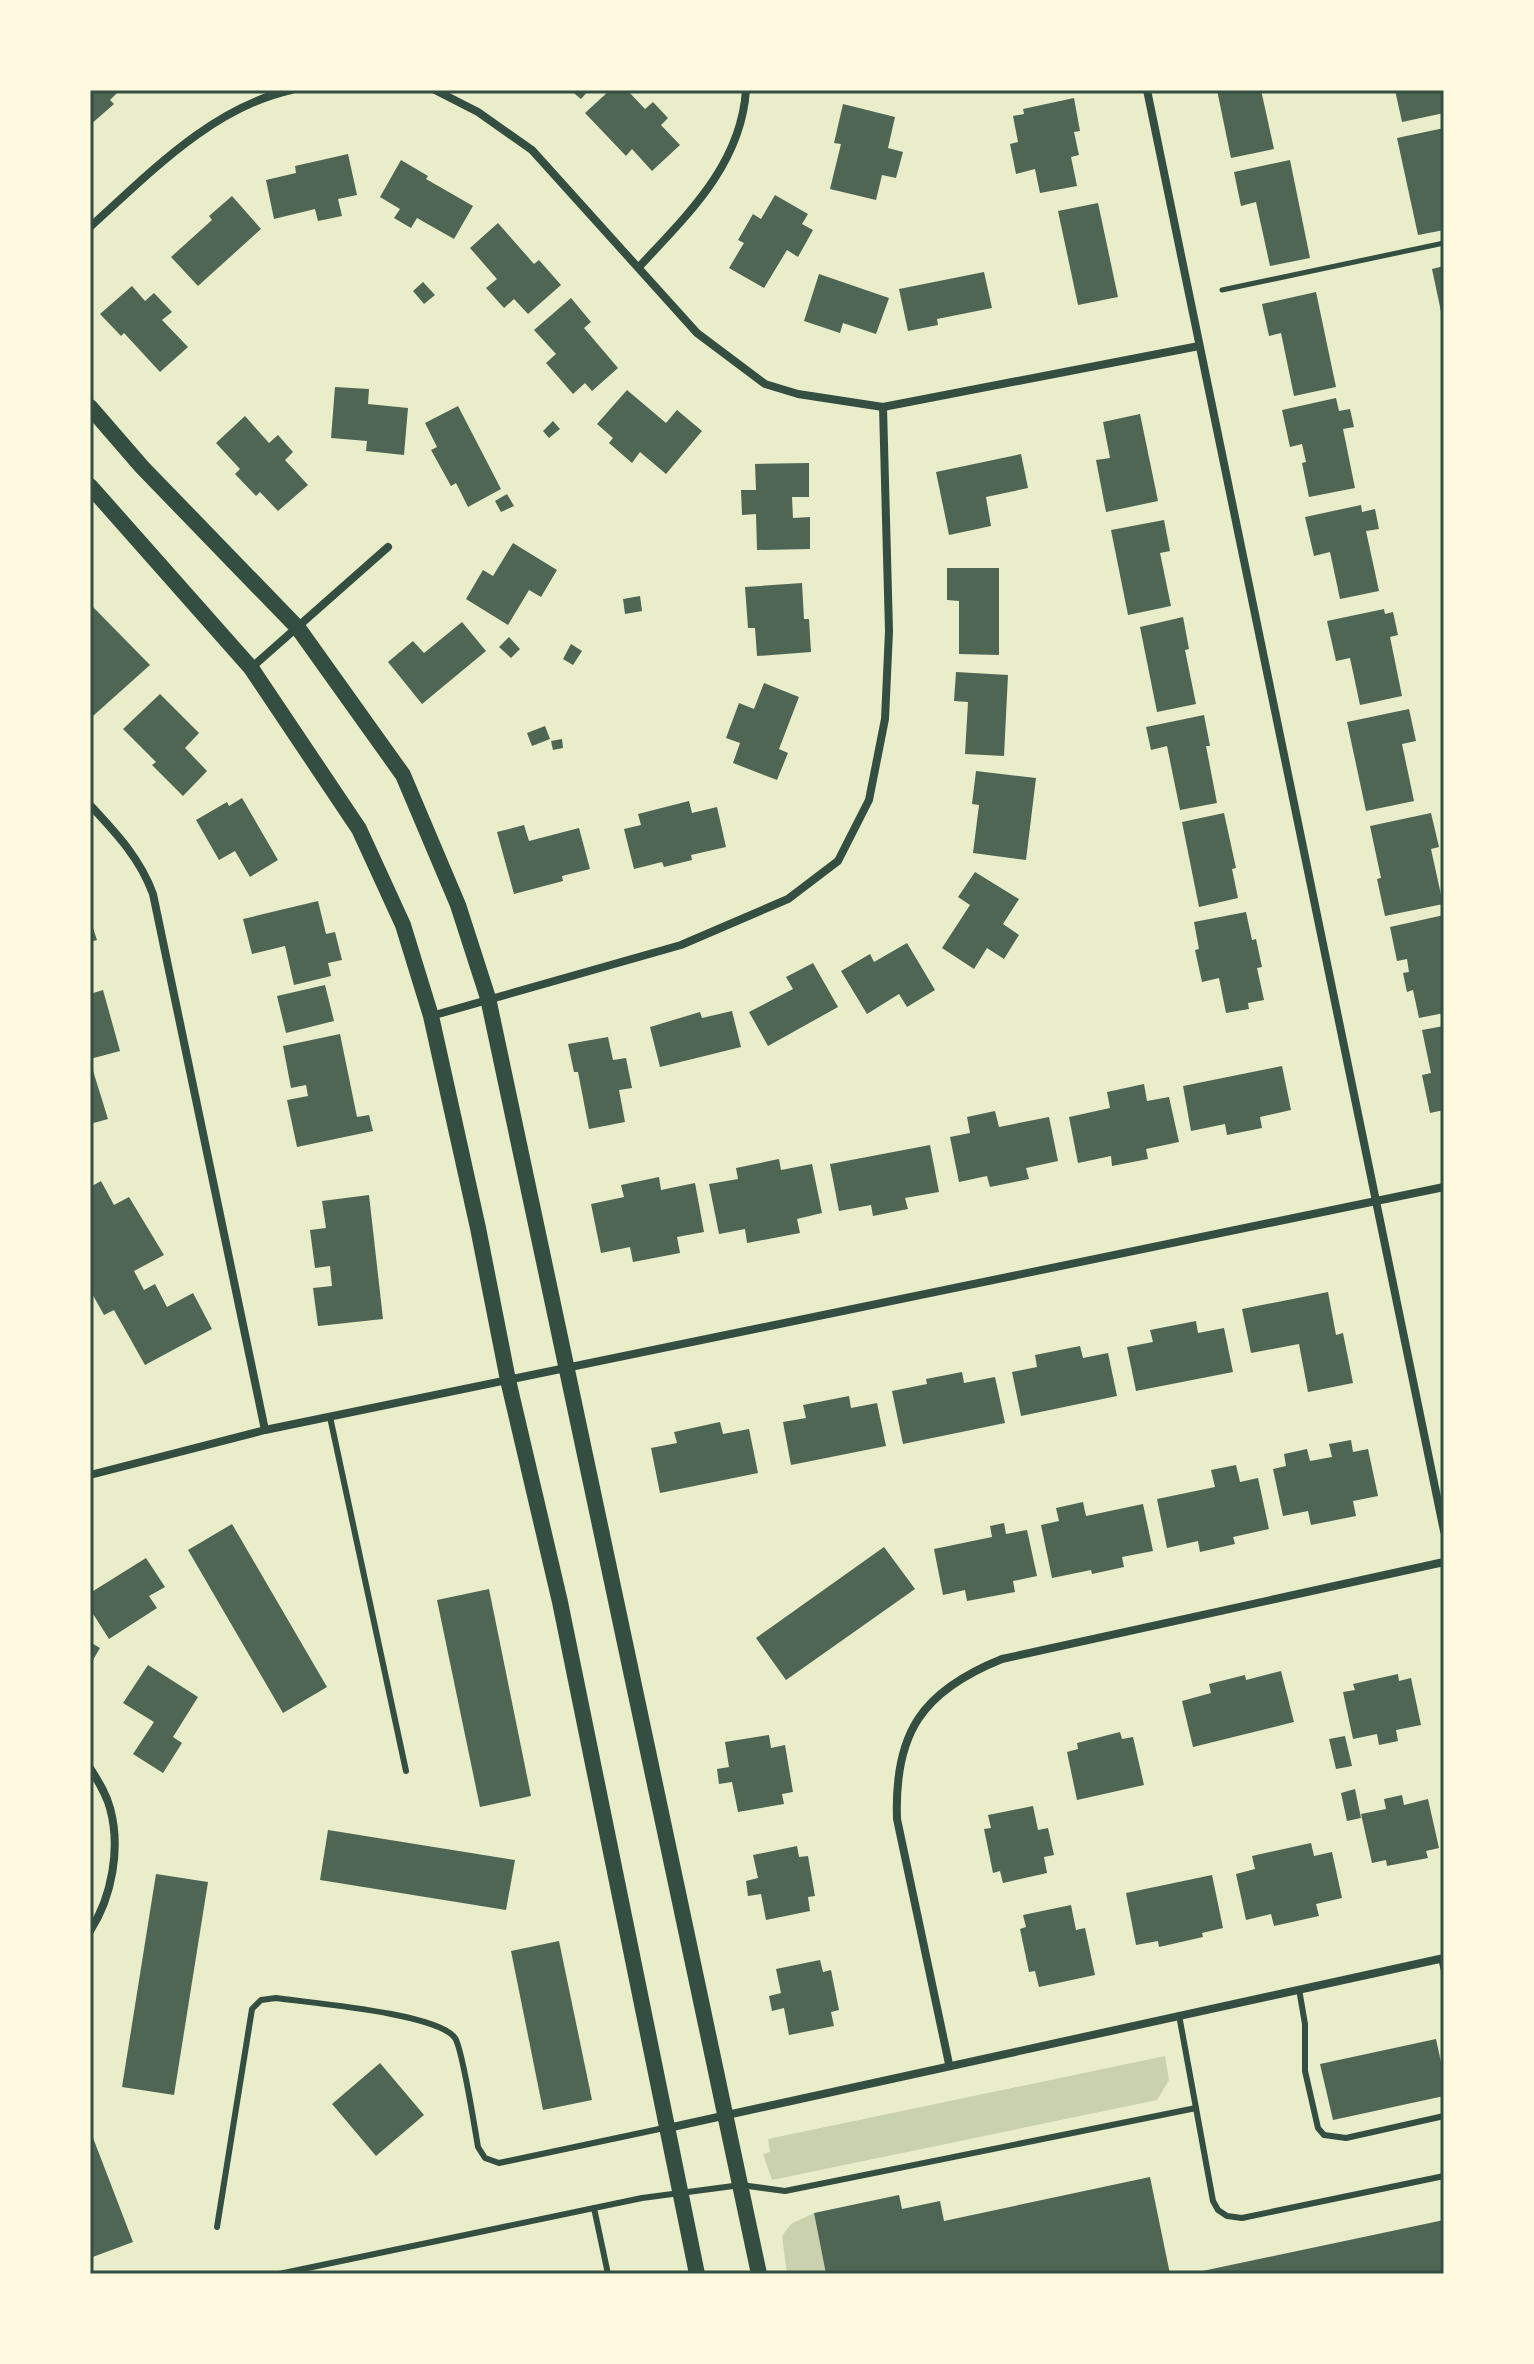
<svg xmlns="http://www.w3.org/2000/svg" width="1534" height="2364" viewBox="0 0 1534 2364" font-family="Cabin,sans-serif">
	<rect width="100%" height="100%" fill="#e9edc9"/>
	<g fill="#cad2ad">
		<path d="M1165 2056 1169 2080 1157 2100 772 2180 763 2154 770 2152 768 2139Z"/>
		<path d="M814 2213 826 2274H787L782 2236 791 2224Z"/>
	</g>
	<g fill="#4f6655">
		<path d="M90 90H120L110 100 114 104 90 125Z"/>
		<path d="M570 90H589L581 99Z"/>
		<path d="M610 90H627L645 109 653 102 668 118 661 125 680 145 652 171 632 149 626 156 585 113Z"/>
		<path d="M1217 90H1261L1274 149 1231 158Z"/>
		<path d="M1395 90H1443L1444 113 1402 122Z"/>
		<path d="M1074 98 1080 131 1074 132 1079 155 1071 157 1077 186 1040 193 1035 169 1016 174 1010 144 1018 142 1013 116 1024 114 1023 109Z"/>
		<path d="M843 104 895 117 888 148 903 152 896 178 882 175 876 200 830 189 841 144 834 143Z"/>
		<path d="M1444 128V230L1418 235 1397 138Z"/>
		<path d="M348 154 357 195 338 199 342 216 318 221 315 209 274 219 266 180 296 173 295 166Z"/>
		<path d="M401 160 428 176 426 179 473 206 454 239 417 218 411 228 394 218 400 209 380 197Z"/>
		<path d="M1290 160 1310 258 1270 266 1256 202 1241 206 1234 172Z"/>
		<path d="M775 195 808 214 802 224 813 230 798 257 787 250 764 288 729 268 744 243 738 240 753 214 761 219Z"/>
		<path d="M232 196 261 229 198 286 171 257 212 220 209 216Z"/>
		<path d="M1098 203 1118 297 1078 305 1058 211Z"/>
		<path d="M498 223 534 264 539 260 561 285 528 314 514 299 504 308 486 288 497 279 470 248Z"/>
		<path d="M1444 266V321H1443L1432 269Z"/>
		<path d="M984 272 992 308 937 319 938 325 908 331 899 289Z"/>
		<path d="M819 274 889 298 876 334 843 323 840 333 804 321Z"/>
		<path d="M423 282 435 295 424 304 413 291Z"/>
		<path d="M132 286 145 301 154 293 172 312 162 320 188 347 160 372 124 333 121 336 100 314Z"/>
		<path d="M1316 292 1336 387 1294 396 1281 333 1269 336 1262 304Z"/>
		<path d="M571 298 591 322 584 328 618 368 592 391 585 383 573 394 546 363 556 354 534 330Z"/>
		<path d="M335 387 369 389 368 404 408 408 404 455 366 451 367 441 331 438Z"/>
		<path d="M627 390 666 423 677 410 702 431 666 474 640 452 632 463 609 443 613 438 597 424Z"/>
		<path d="M1336 398 1339 411 1350 409 1354 427 1343 429 1355 488 1309 497 1302 463 1306 462 1302 444 1290 447 1282 410Z"/>
		<path d="M458 406 501 489 468 507 456 483 451 486 431 450 437 447 425 423Z"/>
		<path d="M1140 414 1158 501 1106 512 1096 460 1110 458 1103 422Z"/>
		<path d="M245 416 269 443 278 435 293 452 285 460 308 485 278 511 260 492 256 496 235 474 240 469 216 443Z"/>
		<path d="M553 421 560 429 549 438 543 431Z"/>
		<path d="M1021 454 1028 488 986 497 991 526 949 535 936 472Z"/>
		<path d="M809 463V497H792L793 518 810 517V549L757 550 756 514 742 515 741 490H756L755 464Z"/>
		<path d="M507 494 514 506 501 512 495 501Z"/>
		<path d="M1361 505 1362 512 1375 509 1379 529 1366 531 1379 591 1340 599 1330 552 1314 556 1305 517Z"/>
		<path d="M1164 520 1170 551 1160 553 1171 606 1128 615 1111 530Z"/>
		<path d="M513 543 557 570 541 597 529 590 508 625 466 599 483 570 493 576Z"/>
		<path d="M947 568H999V655L959 654V601L947 600Z"/>
		<path d="M802 583 804 619H809L811 652 757 656 755 628H748L745 587Z"/>
		<path d="M640 596 642 611 625 614 623 599Z"/>
		<path d="M93 607 150 665 93 716 90 712V609Z"/>
		<path d="M1384 609 1385 614 1393 612 1398 635 1390 637 1402 696 1360 705 1350 658 1336 661 1327 621Z"/>
		<path d="M1183 617 1189 649 1185 650 1196 704 1157 712 1140 627Z"/>
		<path d="M462 622 486 651 422 704 388 662 413 641 424 653Z"/>
		<path d="M509 637 520 649 511 658 499 647Z"/>
		<path d="M571 644 582 651 573 665 563 659Z"/>
		<path d="M956 672 1008 675 1004 756 965 754 968 702 954 701Z"/>
		<path d="M764 683 799 697 779 749 788 753 777 780 733 763 740 743 726 738 739 703 754 709Z"/>
		<path d="M160 694 199 733 185 748 207 771 183 796 152 765 156 762 123 729Z"/>
		<path d="M1409 709 1416 741 1402 744 1414 801 1366 811 1347 722Z"/>
		<path d="M1204 715 1210 746H1206L1217 803 1180 810 1167 746 1151 750 1146 727Z"/>
		<path d="M545 726 550 739 532 746 527 733Z"/>
		<path d="M562 739 563 748 553 750 551 741Z"/>
		<path d="M976 771 1036 778 1026 860 973 853 979 805 972 804Z"/>
		<path d="M242 798 278 860 250 877 235 851 219 860 196 820 227 802 229 806Z"/>
		<path d="M689 801 692 813 717 807 726 847 691 855 692 860 664 867 662 862 634 869 624 829 641 825 638 814Z"/>
		<path d="M1224 813 1236 868 1232 869 1238 898 1199 907 1182 822Z"/>
		<path d="M1431 813 1439 847 1431 849 1443 904 1385 916 1377 879 1381 878 1370 826Z"/>
		<path d="M524 825 529 841 579 828 590 869 562 876 563 881 514 894 497 832Z"/>
		<path d="M975 872 1019 899 1003 924 1019 935 1004 959 987 948 974 969 942 948 970 905 958 897Z"/>
		<path d="M318 901 326 934 335 932 342 960 328 963 331 976 294 985 285 946 252 954 243 919Z"/>
		<path d="M1246 912 1252 940 1256 939 1262 967 1257 968 1264 1000 1248 1003 1249 1009 1226 1013 1219 978 1202 982 1195 950 1199 949 1194 922Z"/>
		<path d="M1444 915V1013L1419 1018 1413 990 1407 992 1403 973 1409 972 1407 959 1397 961 1390 927Z"/>
		<path d="M90 919 97 940 90 942Z"/>
		<path d="M907 943 935 990 907 1007 899 994 867 1014 841 971 870 954 874 962Z"/>
		<path d="M813 963 838 1007 768 1046 749 1012 793 989 786 977Z"/>
		<path d="M325 985 334 1021 286 1033 277 996Z"/>
		<path d="M103 990 120 1051 90 1059V994Z"/>
		<path d="M732 1011 741 1047 660 1067 650 1027 700 1012 702 1018Z"/>
		<path d="M1444 1026V1110L1430 1113 1422 1075 1431 1073 1422 1030Z"/>
		<path d="M340 1034 357 1117 369 1115 373 1131 297 1147 287 1100 308 1096 306 1085 291 1088 283 1046Z"/>
		<path d="M608 1037 613 1060 626 1058 632 1088 619 1090 625 1122 589 1129 578 1072H574L568 1044Z"/>
		<path d="M90 1061 108 1119 90 1124Z"/>
		<path d="M1282 1066 1291 1110 1260 1117 1262 1128 1227 1135 1225 1124 1191 1131 1183 1086Z"/>
		<path d="M1144 1084 1147 1101 1169 1097 1179 1142 1146 1149 1148 1159 1112 1166 1111 1156 1078 1163 1069 1117 1110 1108 1107 1092Z"/>
		<path d="M995 1111 999 1127 1049 1117 1058 1161 1026 1168 1029 1179 990 1187 987 1176 959 1182 950 1137 970 1133 967 1117Z"/>
		<path d="M930 1145 939 1192 905 1198 908 1209 873 1216 871 1205 839 1211 830 1164Z"/>
		<path d="M779 1159 781 1170 812 1164 822 1213 797 1219 800 1233 747 1243 745 1229 719 1234 709 1184 738 1179 736 1168Z"/>
		<path d="M659 1177 661 1190 695 1183 704 1232 677 1237 680 1253 633 1262 630 1247 601 1253 591 1204 624 1197 621 1185Z"/>
		<path d="M101 1181 114 1205 129 1197 164 1255 134 1271 144 1290 155 1284 167 1307 193 1293 212 1329 145 1365 114 1310 104 1315 90 1290V1187Z"/>
		<path d="M369 1195 383 1319 318 1326 313 1288 332 1286 330 1266 315 1268 310 1230 326 1228 322 1201Z"/>
		<path d="M1328 1292 1336 1335 1343 1333 1353 1383 1308 1392 1299 1344 1251 1353 1242 1309Z"/>
		<path d="M1196 1321 1198 1333 1224 1328 1233 1372 1136 1391 1127 1347 1153 1342 1150 1330Z"/>
		<path d="M1080 1346 1083 1358 1108 1353 1117 1396 1021 1416 1012 1372 1037 1367 1035 1355Z"/>
		<path d="M962 1372 964 1383 995 1377 1005 1423 903 1444 892 1391 927 1384 926 1379Z"/>
		<path d="M849 1396 851 1408 877 1403 886 1446 791 1465 783 1422 806 1418 803 1405Z"/>
		<path d="M720 1422 723 1434 749 1429 758 1473 660 1493 651 1448 677 1443 674 1432Z"/>
		<path d="M1351 1440 1353 1452 1368 1449 1378 1496 1353 1501 1356 1516 1311 1525 1308 1511 1283 1516 1273 1469 1286 1466 1284 1454 1307 1449 1310 1461 1332 1457 1329 1444Z"/>
		<path d="M1236 1465 1240 1482 1258 1478 1269 1529 1233 1537 1235 1544 1200 1552 1198 1541 1167 1548 1157 1499 1215 1487 1211 1470Z"/>
		<path d="M1083 1502 1086 1516 1143 1504 1153 1551 1122 1557 1124 1567 1092 1574 1091 1570 1052 1578 1041 1525 1059 1521 1056 1508Z"/>
		<path d="M1004 1523 1006 1534 1027 1530 1037 1576 1013 1581 1015 1592 967 1601 965 1590 943 1595 934 1549 992 1537 990 1526Z"/>
		<path d="M232 1524 327 1687 283 1713 188 1550Z"/>
		<path d="M884 1547 915 1589 786 1680 756 1638Z"/>
		<path d="M146 1558 165 1587 149 1596 157 1608 109 1639 90 1609V1593Z"/>
		<path d="M489 1589 531 1796 480 1807 437 1600Z"/>
		<path d="M90 1642 100 1648 90 1665Z"/>
		<path d="M148 1665 198 1697 173 1737 182 1743 163 1773 133 1754 154 1722 123 1703Z"/>
		<path d="M1281 1671 1294 1722 1193 1747 1182 1701 1211 1693 1209 1684 1245 1675 1246 1680Z"/>
		<path d="M1398 1674 1399 1681 1411 1678 1421 1725 1396 1730 1398 1741 1379 1745 1377 1734 1353 1739 1343 1692 1355 1690 1353 1684Z"/>
		<path d="M1120 1732 1122 1739 1133 1737 1144 1785 1077 1800 1067 1752 1078 1749 1077 1743Z"/>
		<path d="M769 1735 771 1748 785 1745 793 1792 782 1794 784 1804 738 1812 732 1782 719 1784 717 1769 729 1767 725 1742Z"/>
		<path d="M1345 1736 1352 1766 1336 1769 1329 1739Z"/>
		<path d="M1355 1789 1361 1818 1347 1821 1341 1793Z"/>
		<path d="M1402 1795 1404 1805 1428 1799 1439 1848 1426 1851 1428 1858 1387 1866 1386 1860 1372 1863 1361 1814 1386 1809 1384 1799Z"/>
		<path d="M1033 1806 1038 1830 1048 1828 1054 1855 1044 1857 1047 1873 1003 1883 1000 1871 993 1873 984 1829 991 1828 988 1815Z"/>
		<path d="M328 1830 515 1860 506 1910 320 1880Z"/>
		<path d="M1311 1843 1314 1856 1332 1852 1342 1898 1316 1904 1319 1916 1274 1926 1271 1914 1246 1920 1236 1874 1255 1869 1252 1856Z"/>
		<path d="M797 1846 799 1857 808 1856 815 1896 808 1897 810 1911 766 1920 761 1894 748 1896 746 1881 758 1878 753 1855Z"/>
		<path d="M156 1874 208 1882 174 2095 122 2087Z"/>
		<path d="M1212 1875 1223 1928 1202 1933 1203 1937 1159 1947 1158 1941 1136 1945 1126 1893Z"/>
		<path d="M1071 1905 1076 1930 1085 1928 1095 1975 1039 1987 1035 1971 1029 1972 1020 1929 1026 1927 1023 1915Z"/>
		<path d="M559 1941 592 2100 543 2110 511 1951Z"/>
		<path d="M820 1960 823 1972 831 1970 839 2010 831 2012 834 2026 789 2035 784 2008 772 2011 769 1996 781 1993 776 1969Z"/>
		<path d="M1436 2039 1444 2076V2096L1333 2120 1320 2064Z"/>
		<path d="M380 2063 424 2115 376 2156 332 2104Z"/>
		<path d="M90 2130 133 2242 90 2258Z"/>
		<path d="M1150 2177 1170 2274H826L814 2213 899 2195 902 2209 940 2201 944 2221Z"/>
		<path d="M1444 2220V2274H1193V2273Z"/>
	</g>
	<g fill="none" stroke-linecap="round" stroke-linejoin="round">
		<path stroke="#344e41" stroke-width="5" d="M1222 290 1444 243"/>
		<g stroke="#344e41" stroke-width="6">
			<path d="M330 1417 406 1771"/>
			<path d="M1441 1958 1444 1971"/>
			<path d="M1299 1989 1305 2024V2071L1318 2128 1324 2135 1346 2138 1444 2116"/>
			<path d="M1179 2015 1213 2201 1218 2210 1227 2216 1242 2218 1444 2176"/>
			<path d="M594 2208 608 2274"/>
			<path d="M217 2227 252 2009 261 2000 276 1998C310 2003 437 2013 455 2038 462 2048 475 2129 478 2147L485 2158 499 2163 664 2128"/>
			<path d="M279 2274 642 2198 741 2185 785 2191 1196 2108"/>
		</g>
		<g stroke="#344e41" stroke-width="8">
			<path d="M435 90 478 112 532 150 697 333 765 384 798 394 883 407 1199 346"/>
			<path d="M1147 90 1444 1531"/>
			<path d="M90 227C149 174 211 108 291 90"/>
			<path d="M639 267C687 215 741 165 746 90"/>
			<path d="M251 668 388 547"/>
			<path d="M90 805C116 833 140 858 153 894L265 1430"/>
			<path d="M431 1016 681 945 788 899 838 861 869 800 885 719 889 631 883 407"/>
			<path d="M90 1475 265 1430 1444 1187"/>
			<path d="M90 1768C98 1781 106 1793 110 1808 121 1848 112 1897 90 1931"/>
			<path d="M949 2064 897 1819C894 1733 922 1691 1002 1659L1444 1562"/>
			<path d="M668 2128 1444 1958"/>
		</g>
		<g stroke="#344e41" stroke-width="16">
			<path d="M90 407 142 467 298 628 403 775 458 905 488 998 759 2274"/>
			<path d="M90 486 251 668 359 829 403 925 431 1016 478 1228 508 1380 560 1602 697 2274"/>
		</g>
	</g>
	<rect width="1534" height="2364" fill="none" stroke="#fefae0" stroke-width="184"/>
	<rect x="92" y="92" width="1350" height="2180" fill="none" stroke="#344e41" stroke-width="3"/>
</svg>
